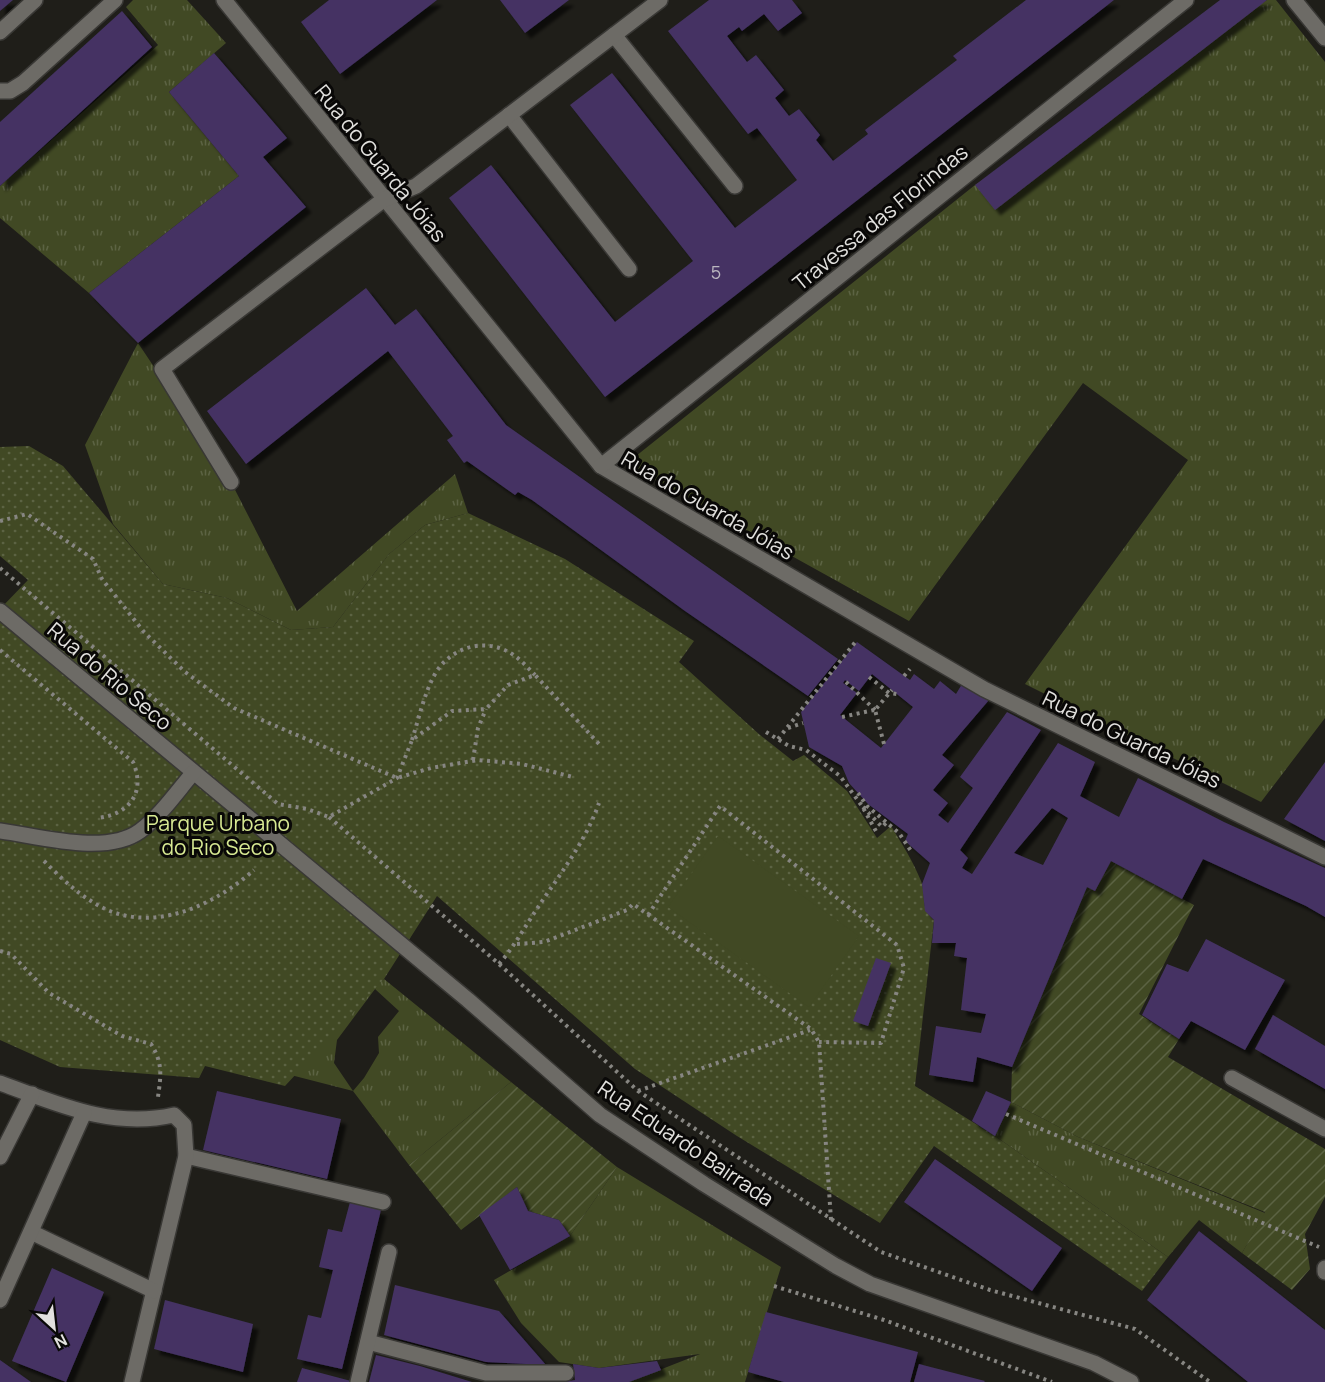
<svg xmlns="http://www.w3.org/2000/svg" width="1325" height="1382" viewBox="0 0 1325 1382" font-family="Manrope,sans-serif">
	<defs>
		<pattern id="grass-tufts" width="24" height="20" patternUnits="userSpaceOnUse" patternTransform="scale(1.5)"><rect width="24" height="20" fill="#414924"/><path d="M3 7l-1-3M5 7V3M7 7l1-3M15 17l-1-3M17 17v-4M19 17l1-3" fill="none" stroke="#5c6343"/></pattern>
		<pattern id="park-dots" width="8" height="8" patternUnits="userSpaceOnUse" patternTransform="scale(1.5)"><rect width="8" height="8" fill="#414924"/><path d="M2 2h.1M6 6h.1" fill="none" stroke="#5c6343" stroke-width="1.8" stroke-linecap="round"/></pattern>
		<pattern id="garden-furrows" width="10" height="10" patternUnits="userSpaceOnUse" patternTransform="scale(1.5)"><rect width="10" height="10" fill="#414924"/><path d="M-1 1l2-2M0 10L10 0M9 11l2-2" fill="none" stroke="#5c6343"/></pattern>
		<filter id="shadow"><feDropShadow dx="5.5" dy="5.5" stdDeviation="1.5" flood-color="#0009"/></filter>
	</defs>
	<rect width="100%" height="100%" fill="#1f1e19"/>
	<g fill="url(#grass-tufts)" fill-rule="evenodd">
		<path d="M133 0H187L226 43 169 92 239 176 89 293 0 218V186L158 45 126 7Z"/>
		<path d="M1267 0H1276L1325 62V718L1261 802 1025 684 1188 460 1083 383 909 621 626 464 975 185Z"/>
		<path d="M138 343 231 482 297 611 455 474 468 513 425 525 389 554 333 627 291 630 227 598 163 584 113 524 85 445Z"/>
		<path d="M384 979 511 1082 409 1165 353 1091 283 1073ZM375 989 399 1011 378 1037 379 1053 364 1078 353 1091 334 1063 337 1040Z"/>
		<path d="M1011 1102 1078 1137 1265 1213 1242 1253 1199 1220 1168 1257 995 1136Z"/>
		<path d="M617 1167 781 1267 745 1382H629L700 1354 599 1368 559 1362 521 1323 494 1280 570 1236Z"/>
	</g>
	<path fill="url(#park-dots)" d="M29 446 63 466 163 584 227 598 291 630 333 627 389 554 425 525 468 513 565 559 694 641 679 662 760 735 793 761 804 755 847 791 877 838 891 826C902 844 913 861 921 881 927 898 919 906 934 920L915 1086 995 1136 1168 1257 1142 1291 934 1146 880 1223 737 1136 635 1069 437 896 384 979 285 1086 205 1066 199 1078 60 1067 0 1040V609L28 580 0 556V447Z"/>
	<g fill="url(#garden-furrows)">
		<path d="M1111 861 1194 905 1139 1014 1179 1039 1168 1057 1325 1149V1197L1305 1234 1310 1269 1292 1290 1242 1253 1265 1212 1078 1137 1011 1102 1012 1067 1087 887 1095 891Z"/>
		<path d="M511 1082 617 1167 570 1236 559 1220 528 1211 517 1187 461 1230 409 1165Z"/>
	</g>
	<path fill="#414924" d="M718 836 859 936 809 1007 668 907Z"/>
	<g fill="#443363" fill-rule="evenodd" filter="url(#shadow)">
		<path d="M0 0H13L0 11Z"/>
		<path d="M329 0H437L340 74 301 22Z"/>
		<path d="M500 0H569L525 33Z"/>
		<path d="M709 0H792L802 13 778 31 764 14 742 31 739 27 727 36 747 62 756 55 784 90 775 98 789 116 799 109 820 135 816 140 833 161 868 134 865 130 957 60 953 56 1026 0H1114L605 397 449 198 491 165 615 322 693 261 570 105 612 73 735 228 797 180 757 128 748 134 668 31Z"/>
		<path d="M1220 0H1267L995 210 975 185Z"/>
		<path d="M122 11 152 47 0 186V122Z"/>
		<path d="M214 53 287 138 263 157 306 207 138 343 89 293 239 176 169 92Z"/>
		<path d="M366 288 395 325 416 309 506 425 838 659 808 696 685 611 532 500 518 492 515 495 467 461 464 463 447 440 453 436 388 351 246 464 207 411Z"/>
		<path d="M857 642 910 680 914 674 934 689 940 681 956 694 962 684 989 700 942 755 954 765 933 790 948 803 938 815 948 823 973 788 960 777 1007 712 1041 730 960 850 968 858 962 868 972 874 1058 743 1095 762 1080 796 1119 817 1138 778 1224 822 1325 868V917L1306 906 1203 859 1182 899 1111 861 1095 891 1087 887 1012 1067 977 1057 973 1082 929 1075 936 1026 981 1033 986 1014 961 1010 967 958 954 956 956 943H932L934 920 925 911 922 884 930 863 905 841 908 834 868 804 849 783 842 766 809 747 801 712ZM872 674 913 707 881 748 840 715 857 693 843 683 845 680 859 691ZM1052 808 1068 818 1043 865 1014 853Z"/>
		<path d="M1325 762V841L1284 819Z"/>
		<path d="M1206 939 1285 980 1245 1050 1191 1021 1179 1039 1142 1015 1167 964 1188 972Z"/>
		<path d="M876 958 891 963 868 1026 853 1021Z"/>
		<path d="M1273 1015 1325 1046V1089L1255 1049Z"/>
		<path d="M217 1091 341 1119 327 1179 203 1150Z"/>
		<path d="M986 1091 1011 1102 995 1136 972 1121Z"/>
		<path d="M935 1159 1062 1248 1032 1291 904 1202Z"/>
		<path d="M517 1187 528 1211 559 1220 570 1236 510 1270 479 1215Z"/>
		<path d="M350 1202 381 1210 342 1369 297 1359 308 1315 321 1318 333 1270 319 1267 328 1229 342 1232Z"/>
		<path d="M1199 1231 1325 1330V1382H1248L1147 1300Z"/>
		<path d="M52 1268 104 1292 66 1382 12 1361Z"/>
		<path d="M395 1285 499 1311 546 1365 486 1362 384 1335Z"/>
		<path d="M165 1300 253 1324 243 1372 154 1349Z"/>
		<path d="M766 1312 918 1352 910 1382H784L748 1372Z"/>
		<path d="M376 1355 420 1366 472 1382H369Z"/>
		<path d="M0 1360 31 1382H0Z"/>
		<path d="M657 1361 661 1370 629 1382H563L575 1380 573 1364 599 1368Z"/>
		<path d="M919 1364 985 1381 984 1382H914Z"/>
		<path d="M302 1368 351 1381V1382H297Z"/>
	</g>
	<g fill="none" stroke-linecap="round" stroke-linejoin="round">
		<g stroke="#393835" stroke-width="18">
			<g id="lane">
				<path d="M0 91H10L23 83 115 0"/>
				<path d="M1232 1078 1325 1129"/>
				<path d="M186 1156 383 1202"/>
				<path d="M368 1342 486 1373H566"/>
			</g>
		</g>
		<g stroke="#393835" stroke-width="18">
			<g id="street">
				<path d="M224 0 601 466 984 689 1325 857"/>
				<path d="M1294 0 1325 38"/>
				<path d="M0 32 35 0"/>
				<path d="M614 35 735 186"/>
				<path d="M509 115 629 269"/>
				<path d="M601 466 1186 0"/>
				<path d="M231 482 162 369 383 200 416 186 660 0"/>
				<path d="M0 611 468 1000 600 1115 704 1184 836 1266 870 1284 1094 1363 1131 1382"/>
				<path d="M0 831C39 836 106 856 140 831 160 816 176 793 193 773"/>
				<path d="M0 1083C58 1104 111 1129 174 1115L184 1125 186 1156 132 1382"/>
				<path d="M0 1157 32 1094"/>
				<path d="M31 1232 154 1291"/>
				<path d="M1325 1268V1272"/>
				<path d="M0 1300 84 1113"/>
				<path d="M358 1382 389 1252"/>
			</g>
		</g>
		<g stroke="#878682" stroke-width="4" stroke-dasharray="3 4.5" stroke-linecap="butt">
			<path d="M0 521 27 514 93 559 102 579 144 632 185 672 234 708 397 778 431 768 478 760 522 764 573 777"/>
			<path d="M0 568 278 804 307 809 329 817 397 778 412 740 452 711 486 709 508 685 535 675 599 744"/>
			<path d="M0 650 133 762C146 792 130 814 98 818"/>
			<path d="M904 676 910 669"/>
			<path d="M869 677 889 693 897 694"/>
			<path d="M846 682 875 710"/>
			<path d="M842 717 874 710"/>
			<path d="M788 728 803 723"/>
			<path d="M766 732 789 746 806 750 840 776 862 806 877 833"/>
			<path d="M778 739 857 640"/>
			<path d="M412 740C419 718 424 694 435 674 451 646 488 636 515 656 522 661 529 669 535 675"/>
			<path d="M884 744 875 710 892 690"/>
			<path d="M473 760 478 728 486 709"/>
			<path d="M858 793 867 806 899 833 911 851"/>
			<path d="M863 807 882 827 887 822"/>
			<path d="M329 817 499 964 638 1091 881 1252 990 1290 1135 1329 1210 1382"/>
			<path d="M44 861C64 881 84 900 110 911 160 931 217 903 254 870"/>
			<path d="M648 915 720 806 897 945 904 968 881 1043 819 1042"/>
			<path d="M517 944 544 942 627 910 633 904 811 1029 819 1042 831 1220"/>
			<path d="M0 951 11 954 49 993 122 1036 151 1044C163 1063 161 1075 158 1097"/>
			<path d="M499 964C512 949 520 935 531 918 555 880 584 846 599 803"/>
			<path d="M638 1091 810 1030"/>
			<path d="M1006 1114 1319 1247"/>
			<path d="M774 1286 884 1320 1052 1382"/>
		</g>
		<use href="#lane" stroke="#6d6b66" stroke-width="15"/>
		<use href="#street" stroke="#6d6b66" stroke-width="15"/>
	</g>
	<g text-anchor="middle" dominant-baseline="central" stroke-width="6" stroke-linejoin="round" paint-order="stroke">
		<g font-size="18" fill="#bab6bf">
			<text x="716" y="272">5</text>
		</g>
		<g font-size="21" fill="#e2e1de" stroke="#090807">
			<text transform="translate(381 163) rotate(51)">Rua do Guarda Jóias</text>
			<text transform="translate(880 217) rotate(-39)">Travessa das Florindas</text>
			<text transform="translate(708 505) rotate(30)">Rua do Guarda Jóias</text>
			<text transform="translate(110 676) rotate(40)">Rua do Rio Seco</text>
			<text transform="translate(1132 739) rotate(26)">Rua do Guarda Jóias</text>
			<text transform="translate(686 1143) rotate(34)">Rua Eduardo Bairrada</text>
		</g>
		<g font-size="21" fill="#d8ea93" stroke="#090807">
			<text x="218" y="823">Parque Urbano<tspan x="218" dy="24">do Rio Seco</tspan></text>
		</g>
	</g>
	<g transform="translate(54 1328) rotate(153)" stroke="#090807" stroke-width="4.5" paint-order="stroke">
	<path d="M0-4.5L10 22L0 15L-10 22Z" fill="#e2e1de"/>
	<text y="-9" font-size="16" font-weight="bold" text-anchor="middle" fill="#e2e1de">N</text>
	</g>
</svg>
